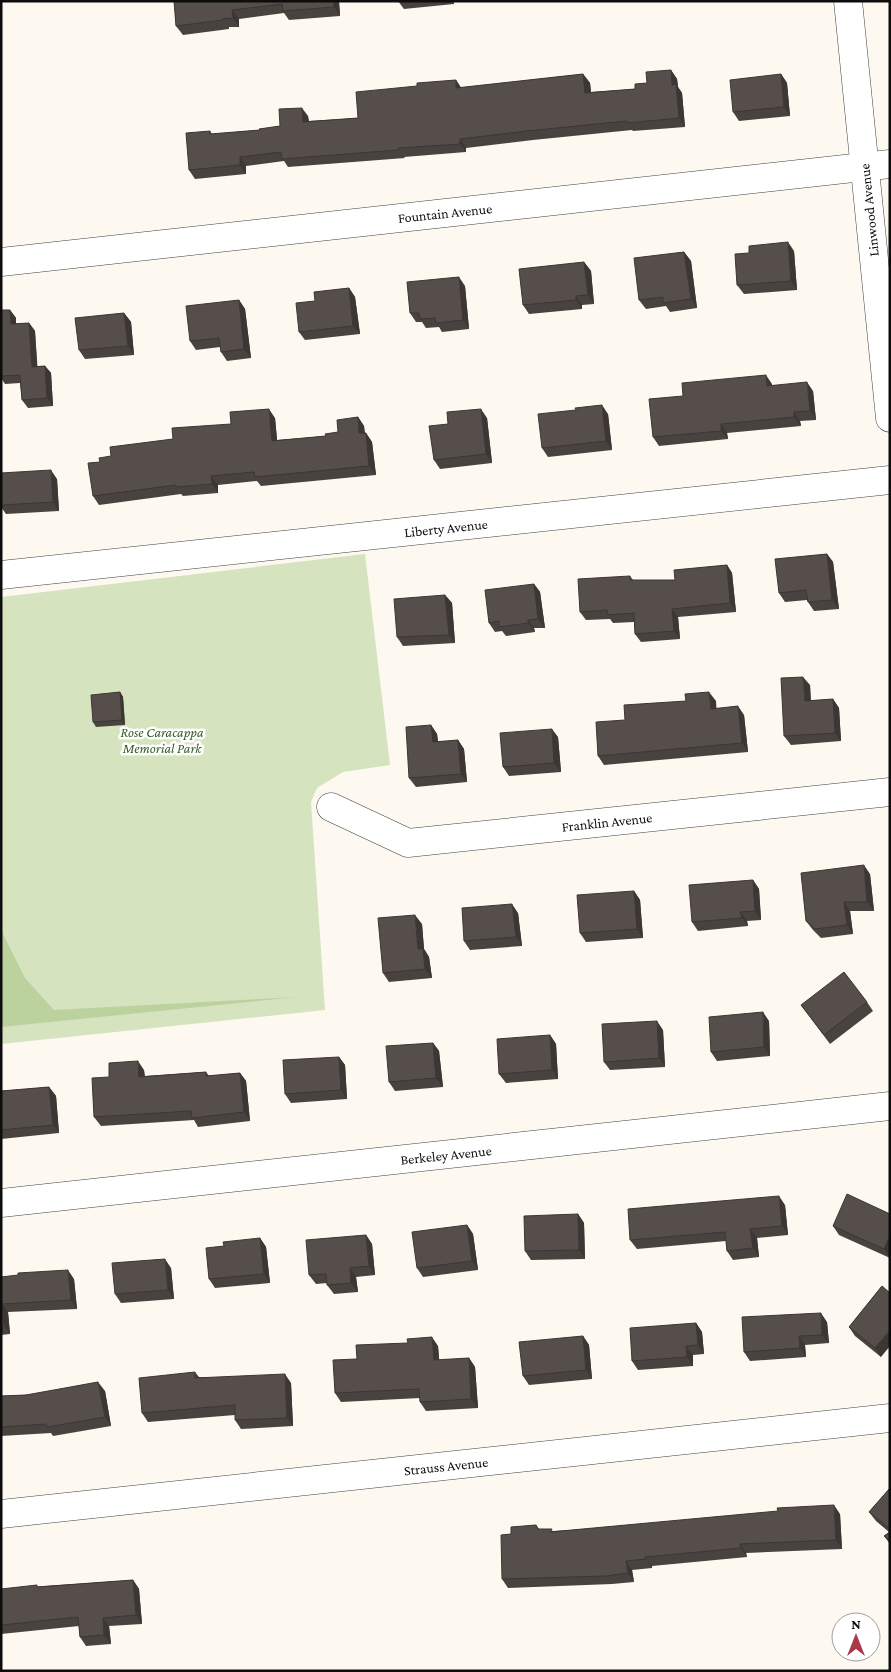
<svg xmlns="http://www.w3.org/2000/svg" width="891" height="1672" viewBox="0 0 891 1672" font-family="'Crimson Pro',serif">
	<rect width="100%" height="100%" fill="#fdf9f0"/>
	<path fill="#d5e3be" d="M365 554 390 765 343 772 317 788 311 802 325 1010 1 1044V597Z"/>
	<path fill="#bbd29f" d="M1 930 25 978 54 1010 297 997 1 1027Z"/>
	<g fill="none" stroke-linecap="round" stroke-linejoin="round">
		<g stroke="#404040" stroke-width="29">
			<g id="minor">
				<path d="M848 1 890 418"/>
				<path d="M1 262 890 164"/>
				<path d="M1 575 890 480"/>
				<path d="M331 807 408 843 890 792"/>
				<path d="M1 1203 890 1106"/>
				<path d="M1 1514 890 1418"/>
			</g>
		</g>
		<use href="#minor" stroke="#fff" stroke-width="28"/>
	</g>
	<g fill="#494340">
		<path d="M174 1H339L340 16 289 20 284 13 239 19V27H229V29L183 35 176 26Z"/>
		<path d="M398 1H454V4L404 9Z"/>
		<path d="M671 70 677 79 678 87 682 93 685 127 633 131 632 130 533 140 466 148V152L404 157 405 158 288 167 284 161 246 166V174L195 179 189 170 210 131 212 134 260 130 280 126 308 116 309 121 358 118 417 86 456 80 461 88 583 74 590 83 591 92 635 89Z"/>
		<path d="M781 74 787 83 790 116 739 121 733 112Z"/>
		<path d="M794 251 797 290 744 294 737 285Z"/>
		<path d="M684 252 691 261 697 308 670 312 666 306 646 309 639 300Z"/>
		<path d="M584 262 591 271 594 304 582 305V309L529 314 523 305Z"/>
		<path d="M465 286 469 329 442 332 439 327 426 328 422 322H416L410 313Z"/>
		<path d="M349 288 355 297 360 334 305 340 299 332 315 301Z"/>
		<path d="M239 300 245 309 251 358 227 361 221 352 220 347 196 350 190 341Z"/>
		<path d="M1 310H10L16 318V324L29 323 35 331 37 366H45L51 373 53 406 28 408 22 400 20 383 5 384 1 378Z"/>
		<path d="M124 313 131 322 134 355 85 359 79 350Z"/>
		<path d="M772 384V385L813 391 816 420 800 421 801 426 727 433 728 439 659 446 653 437 683 396Z"/>
		<path d="M576 410 608 414 612 450 548 457 542 448Z"/>
		<path d="M358 417 364 426 365 433H366L372 442 376 475 261 486 257 481 218 485V493L183 496 181 494 99 505 93 496 100 462 111 456 231 424 275 418 277 440 326 436 338 432Z"/>
		<path d="M487 418 492 463 440 469 434 460 448 424Z"/>
		<path d="M1 473 57 479 59 511 6 514 1 507Z"/>
		<path d="M827 554 833 562 839 609 814 611 808 602 807 600 785 602 779 593Z"/>
		<path d="M727 565 732 573 736 612 678 617 680 639 641 642 635 634 634 622 613 623 610 619 586 620 580 612 630 576 633 580H675Z"/>
		<path d="M534 584 540 592 545 628H534L535 632 506 636 502 631 495 632 489 623Z"/>
		<path d="M445 595 452 603 455 643 403 646 397 637Z"/>
		<path d="M810 685 811 701 833 699 839 708 841 741 791 745 784 736Z"/>
		<path d="M120 692 123 697 125 725 96 727 93 722Z"/>
		<path d="M716 701V708L744 715 748 752 604 765 598 756 625 720Z"/>
		<path d="M431 725 437 734 438 742 458 740 464 749 467 782 416 787 409 778Z"/>
		<path d="M558 737 561 772 509 776 503 767Z"/>
		<path d="M870 874 874 911H850L853 934 821 938 813 930 806 921Z"/>
		<path d="M753 880 759 889 761 920 747 921 748 926 698 931 692 922Z"/>
		<path d="M634 891 640 900 643 938 586 942 580 933Z"/>
		<path d="M518 913 522 946 470 950 464 941Z"/>
		<path d="M422 924 424 949 429 957 432 978 389 982 383 973Z"/>
		<path d="M867 1002 873 1011 830 1044 801 1005Z"/>
		<path d="M769 1021 770 1056 717 1061 711 1052Z"/>
		<path d="M663 1030 665 1067 610 1070 604 1062Z"/>
		<path d="M550 1035 556 1044 558 1079 506 1083 499 1074Z"/>
		<path d="M433 1043 439 1051 443 1087 395 1091 389 1082Z"/>
		<path d="M339 1057 345 1065 347 1099 291 1103 285 1094Z"/>
		<path d="M144 1070 145 1076 206 1072 209 1076 240 1073 246 1081 250 1121 198 1127 194 1120 101 1126 94 1117 109 1077Z"/>
		<path d="M49 1087 56 1096 59 1133 1 1139V1091Z"/>
		<path d="M785 1205 788 1235 757 1238 759 1257 733 1260 727 1251 726 1241 637 1249 630 1240Z"/>
		<path d="M578 1214 584 1223 585 1259 531 1260 525 1251Z"/>
		<path d="M890 1214V1258L839 1235 833 1226Z"/>
		<path d="M467 1225 473 1234 478 1270 423 1277 417 1268Z"/>
		<path d="M366 1235 372 1244 375 1275 356 1277 358 1292 334 1294 327 1285V1283L316 1284 309 1275Z"/>
		<path d="M260 1238 266 1247 270 1283 215 1288 209 1279 224 1246Z"/>
		<path d="M171 1268 174 1299 121 1303 115 1294Z"/>
		<path d="M1 1277 74 1279 77 1309 8 1312 10 1334 1 1335Z"/>
		<path d="M882 1286 881 1357 855 1336 849 1327Z"/>
		<path d="M827 1322 829 1343 805 1345 806 1357 750 1361 744 1352Z"/>
		<path d="M696 1323 702 1332 704 1354 693 1355V1366L638 1370 632 1361Z"/>
		<path d="M583 1336 589 1345 592 1379 529 1385 523 1376Z"/>
		<path d="M438 1346 439 1360 469 1358 475 1367 478 1408 426 1411 420 1402V1398L341 1402 335 1393 357 1359Z"/>
		<path d="M195 1372 199 1377 291 1383 293 1426 241 1429 235 1420V1415L148 1422 142 1413Z"/>
		<path d="M105 1391 111 1426 53 1436 51 1433 1 1436V1396Z"/>
		<path d="M890 1488V1544L884 1536 889 1532 876 1521 869 1512Z"/>
		<path d="M840 1514 842 1549 746 1553 747 1557 652 1566V1568L632 1570 634 1582 612 1584 508 1588 502 1579 511 1534 536 1525 539 1529 554 1531Z"/>
		<path d="M133 1580 139 1589 142 1624 109 1626 111 1644 86 1646 80 1637 79 1626 1 1634V1589Z"/>
	</g>
	<g fill="#3c3734">
		<path d="M334 1H339L340 16 334 7Z"/>
		<path d="M232 10 239 19V27L233 18Z"/>
		<path d="M671 70 677 79 678 87 682 93 685 127 679 118 672 85Z"/>
		<path d="M583 74 590 83 592 102 585 93Z"/>
		<path d="M781 74 787 83 790 116 784 107Z"/>
		<path d="M456 80 462 89 456 88Z"/>
		<path d="M302 108 308 116 309 130 303 122Z"/>
		<path d="M460 139 466 148V152L460 144Z"/>
		<path d="M240 157 246 166V174L240 165Z"/>
		<path d="M788 242 794 251 797 290 791 281Z"/>
		<path d="M684 252 691 261 697 308 691 299Z"/>
		<path d="M584 262 591 271 594 304 588 295Z"/>
		<path d="M459 277 465 286 469 329 463 320Z"/>
		<path d="M349 288 355 297 360 334 353 326Z"/>
		<path d="M576 296 582 305V309L576 300Z"/>
		<path d="M239 300 245 309 251 358 244 349Z"/>
		<path d="M10 310 16 318V332L11 324Z"/>
		<path d="M124 313 131 322 134 355 128 346Z"/>
		<path d="M29 323 35 331 38 375 32 367Z"/>
		<path d="M45 366 51 373 53 406 47 398Z"/>
		<path d="M766 375 772 384 773 395 767 386Z"/>
		<path d="M807 382 813 391 816 420 810 411Z"/>
		<path d="M602 405 608 414 612 450 606 441Z"/>
		<path d="M269 409 275 418 278 450 272 441Z"/>
		<path d="M481 409 487 418 492 463 486 454Z"/>
		<path d="M794 412 800 421 801 426 794 417Z"/>
		<path d="M358 417 364 426 365 442 359 433Z"/>
		<path d="M721 424 727 433 728 439 721 431Z"/>
		<path d="M366 433 372 442 376 475 369 466Z"/>
		<path d="M51 470 57 479 59 511 53 502Z"/>
		<path d="M211 476 218 485V493L212 484Z"/>
		<path d="M827 554 833 562 839 609 832 600Z"/>
		<path d="M727 565 732 573 736 612 730 603Z"/>
		<path d="M534 584 540 592 545 628 538 619Z"/>
		<path d="M445 595 452 603 455 643 449 635Z"/>
		<path d="M672 609 678 617 680 639 674 631Z"/>
		<path d="M528 620 534 628 535 632 528 623Z"/>
		<path d="M803 677 810 685 811 710 805 701Z"/>
		<path d="M120 692 123 697 125 725 122 720Z"/>
		<path d="M709 692 716 701 717 718 711 709Z"/>
		<path d="M833 699 839 708 841 741 835 733Z"/>
		<path d="M738 706 744 715 748 752 742 743Z"/>
		<path d="M431 725 437 734 439 751 433 742Z"/>
		<path d="M552 729 558 737 561 772 554 763Z"/>
		<path d="M458 740 464 749 467 782 461 774Z"/>
		<path d="M864 865 870 874 874 911 867 902Z"/>
		<path d="M753 880 759 889 761 920 755 911Z"/>
		<path d="M634 891 640 900 643 938 637 929Z"/>
		<path d="M844 902 850 911 853 934 847 925Z"/>
		<path d="M512 904 518 913 522 946 516 937Z"/>
		<path d="M740 912 747 921 748 926 742 918Z"/>
		<path d="M415 915 422 924 424 949 429 957 432 978 425 969 418 949Z"/>
		<path d="M763 1012 769 1021 770 1056 764 1047Z"/>
		<path d="M657 1021 663 1030 665 1067 659 1058Z"/>
		<path d="M550 1035 556 1044 558 1079 552 1070Z"/>
		<path d="M433 1043 439 1051 443 1087 436 1078Z"/>
		<path d="M339 1057 345 1065 347 1099 341 1090Z"/>
		<path d="M138 1061 144 1070 145 1086 139 1077Z"/>
		<path d="M240 1073 246 1081 250 1121 244 1112Z"/>
		<path d="M49 1087 56 1096 59 1133 53 1125Z"/>
		<path d="M779 1196 785 1205 788 1235 782 1226Z"/>
		<path d="M578 1214 584 1223 585 1259 579 1250Z"/>
		<path d="M467 1225 473 1234 478 1270 472 1261Z"/>
		<path d="M750 1229 757 1238 759 1257 753 1248Z"/>
		<path d="M366 1235 372 1244 375 1275 369 1266Z"/>
		<path d="M890 1236V1257L884 1249Z"/>
		<path d="M260 1238 266 1247 270 1283 264 1274Z"/>
		<path d="M165 1259 171 1268 174 1299 168 1290Z"/>
		<path d="M350 1268 356 1277 358 1292 351 1283Z"/>
		<path d="M68 1270 74 1279 77 1309 71 1300Z"/>
		<path d="M2 1304 8 1312 10 1334 4 1325Z"/>
		<path d="M821 1313 827 1322 829 1343 822 1335Z"/>
		<path d="M696 1323 702 1332 704 1354 698 1345Z"/>
		<path d="M890 1330V1346L881 1357 875 1348Z"/>
		<path d="M583 1336 589 1345 592 1379 586 1370Z"/>
		<path d="M799 1336 805 1345 806 1357 800 1348Z"/>
		<path d="M432 1337 438 1346 440 1369 434 1360Z"/>
		<path d="M686 1346 693 1355V1366L687 1357Z"/>
		<path d="M469 1358 475 1367 478 1408 471 1399Z"/>
		<path d="M285 1374 291 1383 293 1426 287 1418Z"/>
		<path d="M98 1382 105 1391 111 1426 105 1417Z"/>
		<path d="M834 1505 840 1514 842 1549 836 1540Z"/>
		<path d="M740 1544 746 1553 747 1557 741 1548Z"/>
		<path d="M645 1557 652 1566V1568L646 1559Z"/>
		<path d="M626 1561 632 1570 634 1582 628 1573Z"/>
		<path d="M133 1580 139 1589 142 1624 136 1615Z"/>
		<path d="M103 1618 109 1626 111 1644 104 1635Z"/>
	</g>
	<g fill="#554e4b" stroke="#3c3734">
		<path d="M174 1H334V7L283 11 282 4 232 10 233 18 222 19 223 20 176 26Z"/>
		<path d="M671 70 672 85 676 84 679 118 627 123V121L527 131 460 139V144L398 148V150L282 159 281 152 240 157V165L189 170 186 133 210 131V134L260 130 259 129 280 126 279 109 302 108 303 122 358 118 356 92 417 86V83L456 80V88L583 74 585 93 635 89V84L647 83 646 72Z"/>
		<path d="M781 74 784 107 733 112 730 80Z"/>
		<path d="M788 242 791 281 737 285 735 254 749 253V246Z"/>
		<path d="M684 252 691 299 663 303V297L639 300 634 258Z"/>
		<path d="M584 262 588 295 576 296V300L523 305 519 269Z"/>
		<path d="M459 277 463 320 436 323 435 318 420 319 419 313H410L407 282Z"/>
		<path d="M349 288 353 326 299 332 296 303 315 301 314 292Z"/>
		<path d="M239 300 244 349 221 352 219 338 190 341 186 306Z"/>
		<path d="M1 310H10L11 324 29 323 32 367 45 366 47 398 22 400 20 375 1 376Z"/>
		<path d="M124 313 128 346 79 350 75 318Z"/>
		<path d="M766 375 767 386 807 382 810 411 794 412V417L721 424V431L653 437 649 399 683 396 682 383Z"/>
		<path d="M602 405 606 441 542 448 538 414 576 410 575 408Z"/>
		<path d="M269 409 272 441 326 436 325 434 338 432 337 420 358 417 359 433H366L369 466 255 477 254 472 211 476 212 484 177 487 176 485 93 496 88 463 100 462 99 458 111 456 110 447 173 439 172 428 231 424 230 412Z"/>
		<path d="M481 409 486 454 434 460 429 426 448 424 447 412Z"/>
		<path d="M51 470 53 502 1 505V473Z"/>
		<path d="M827 554 832 600 808 602 806 590 779 593 775 559Z"/>
		<path d="M727 565 730 603 672 609 674 631 635 634 634 613 608 615 607 610 580 612 578 579 630 576V580H675L674 570Z"/>
		<path d="M534 584 538 619 528 620V623L499 627V621L489 623 485 590Z"/>
		<path d="M445 595 449 635 397 637 394 599Z"/>
		<path d="M803 677 805 701 833 699 835 733 784 736 781 678Z"/>
		<path d="M120 692 122 720 93 722 91 695Z"/>
		<path d="M709 692 711 709 738 706 742 743 598 756 596 722 625 720 624 705 686 701 685 694Z"/>
		<path d="M431 725 433 742 458 740 461 774 409 778 406 727Z"/>
		<path d="M552 729 554 763 503 767 500 733Z"/>
		<path d="M864 865 867 902H844L847 925 815 929 806 921 801 873Z"/>
		<path d="M753 880 755 911 740 912 742 918 692 922 689 885Z"/>
		<path d="M634 891 637 929 580 933 577 895Z"/>
		<path d="M512 904 516 937 464 941 462 908Z"/>
		<path d="M415 915 418 949H423L425 969 383 973 378 918Z"/>
		<path d="M844 972 867 1002 824 1035 801 1005Z"/>
		<path d="M763 1012 764 1047 711 1052 709 1017Z"/>
		<path d="M657 1021 659 1058 604 1062 602 1024Z"/>
		<path d="M550 1035 552 1070 499 1074 497 1039Z"/>
		<path d="M433 1043 436 1078 389 1082 386 1046Z"/>
		<path d="M339 1057 341 1090 285 1094 283 1060Z"/>
		<path d="M138 1061 139 1077 206 1072V1076L240 1073 244 1112 192 1118 191 1111 94 1117 92 1078 109 1077V1063Z"/>
		<path d="M49 1087 53 1125 1 1130V1091Z"/>
		<path d="M847 1194 890 1214V1236L884 1249 833 1226Z"/>
		<path d="M779 1196 782 1226 750 1229 753 1248 727 1251 725 1232 630 1240 628 1209Z"/>
		<path d="M578 1214 579 1250 525 1251 524 1216Z"/>
		<path d="M467 1225 472 1261 417 1268 412 1232Z"/>
		<path d="M366 1235 369 1266 350 1268 351 1283 327 1285 326 1274 309 1275 306 1240Z"/>
		<path d="M260 1238 264 1274 209 1279 206 1248 224 1246 223 1242Z"/>
		<path d="M165 1259 168 1290 115 1294 112 1263Z"/>
		<path d="M68 1270 71 1300 2 1304 4 1325 1 1326V1277L18 1275V1273Z"/>
		<path d="M882 1286 890 1293V1330L875 1348 849 1327Z"/>
		<path d="M821 1313 822 1335 799 1336 800 1348 744 1352 742 1317Z"/>
		<path d="M696 1323 698 1345 686 1346 687 1357 632 1361 630 1328Z"/>
		<path d="M583 1336 586 1370 523 1376 519 1342Z"/>
		<path d="M432 1337 434 1360 469 1358 471 1399 420 1402 419 1389 335 1393 333 1360 357 1359 356 1345 408 1343 407 1339Z"/>
		<path d="M195 1372V1378L285 1374 287 1418 235 1420V1405L142 1413 139 1378Z"/>
		<path d="M98 1382 105 1417 47 1427 46 1424 1 1427V1396L26 1395Z"/>
		<path d="M890 1488V1529L869 1512Z"/>
		<path d="M834 1505 836 1540 740 1544 741 1548 645 1557 646 1559 626 1561 628 1573 606 1576 502 1579 501 1535 511 1534V1527L536 1525 538 1529H552L550 1532 778 1511 777 1508Z"/>
		<path d="M890 1532V1541L884 1536Z"/>
		<path d="M133 1580 136 1615 103 1618 104 1635 80 1637 78 1617 1 1625V1589L37 1585V1587Z"/>
	</g>
	<g text-anchor="middle" dominant-baseline="central" stroke-width="5" stroke-linejoin="round" paint-order="stroke">
		<g font-size="14" fill="#0d0d0d" stroke="#fff">
			<text transform="translate(869 210) rotate(-96)">Linwood Avenue</text>
			<text transform="translate(445 213) rotate(-6)">Fountain Avenue</text>
			<text transform="translate(446 528) rotate(-6)">Liberty Avenue</text>
			<text transform="translate(607 822) rotate(-6)">Franklin Avenue</text>
			<text transform="translate(446 1155) rotate(-6)">Berkeley Avenue</text>
			<text transform="translate(446 1466) rotate(-6)">Strauss Avenue</text>
		</g>
		<g font-size="14" font-style="italic" fill="#375d26" stroke="#fff">
			<text x="162" y="732">Rose Caracappa<tspan x="162" dy="16">Memorial Park</tspan></text>
		</g>
	</g>
	<rect width="891" height="1672" fill="none" stroke="#0d0d0d" stroke-width="5"/>
	<g transform="translate(856 1637)"><circle r="24" fill="#ffffff" stroke="#9e9e9e"/>
	<path d="M0-4L9 19L0 12L-9 19Z" fill="#ab3849"/>
	<text y="-8" font-size="14" font-weight="bold" text-anchor="middle" fill="#0d0d0d">N</text>
	</g>
</svg>
